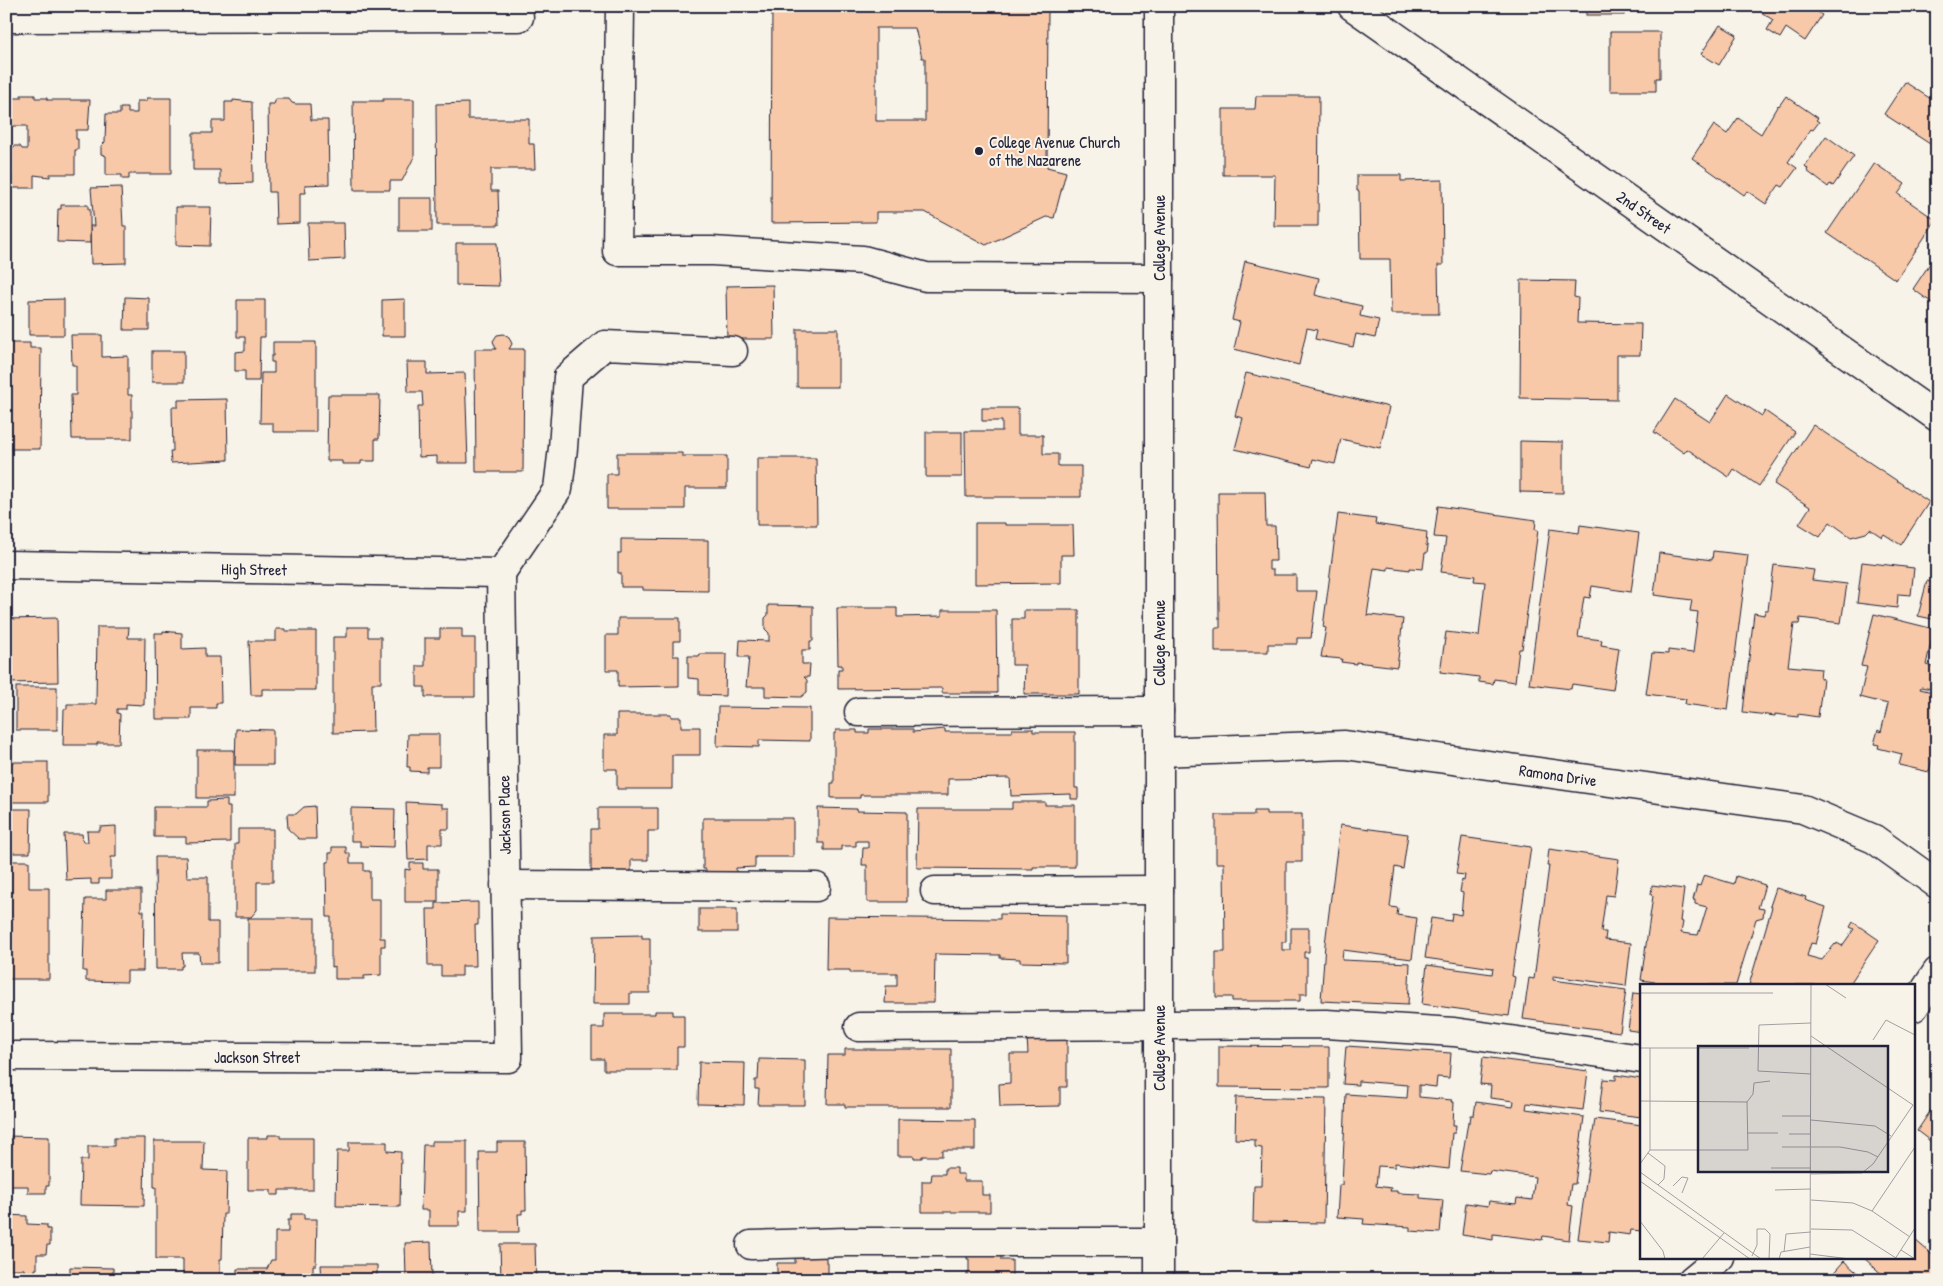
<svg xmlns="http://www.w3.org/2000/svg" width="1943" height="1286" viewBox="0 0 1943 1286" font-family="'Patrick Hand',sans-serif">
	<rect width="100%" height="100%" fill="#f7f3e8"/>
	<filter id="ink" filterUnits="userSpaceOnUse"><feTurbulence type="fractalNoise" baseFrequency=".02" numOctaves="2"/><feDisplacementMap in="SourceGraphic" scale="10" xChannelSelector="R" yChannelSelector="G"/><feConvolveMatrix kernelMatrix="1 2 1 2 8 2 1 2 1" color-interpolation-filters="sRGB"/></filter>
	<g filter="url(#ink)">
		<g fill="#f8c9a8" stroke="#22223b" fill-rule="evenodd">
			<path d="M772 6H1048L1047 167 1066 172 1054 218 1046 217 986 245 925 212H876V222L771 223ZM876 28H915L922 58H925V121H876Z"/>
			<rect x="1586" y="6" width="38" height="9"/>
			<path d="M1752 6H1809L1822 15 1805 41 1786 28 1780 38 1767 30 1773 20Z"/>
			<path d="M1720 25 1737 35 1719 65 1701 54Z"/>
			<path d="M1610 32H1660V78H1656V91H1610Z"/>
			<path d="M1905 82 1937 103V135L1930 144 1884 114Z"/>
			<path d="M21 95H35V98H47V100H90L88 130H76V139H78V150H75V174H50V177L34 175V188H12V174H9V149H12L14 146H20L22 149H27V126H11V119H8V106H11V98H21Z"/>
			<path d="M1256 96H1319L1318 226H1274L1275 175H1223V109H1255Z"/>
			<path d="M1786 96 1818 118 1816 120 1819 122 1813 130 1811 129 1788 162 1797 168 1783 187 1779 185 1766 204 1747 191 1744 195 1692 158 1714 125 1727 134 1738 118 1761 134 1778 105 1779 106Z"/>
			<path d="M147 98H171V174H129V179H122V175H106V156L101 154V146L105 142 106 114H120V108H128V113H137V101H147Z"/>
			<path d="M276 99H289L292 103 296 104H310L311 120H328L329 184 305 185 306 193H300V223L276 224 275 192H269L268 104H274Z"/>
			<path d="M383 99H414V157L402 181H390V190H354L353 101H383Z"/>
			<path d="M233 100 252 102 253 183 220 184V170H193V133H212V121H225V102H233Z"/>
			<path d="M468 103V119H529V144H534L535 169H491V191H498L499 225H437L436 104Z"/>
			<path d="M1826 136 1854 156 1833 186 1830 184 1828 187 1807 171 1808 169 1805 166Z"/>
			<path d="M1874 163 1905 184 1898 194 1936 220 1896 280 1827 233Z"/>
			<path d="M1357 175H1401V181L1442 180 1443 265H1438L1439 314H1391L1390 259H1360L1359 191H1357Z"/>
			<path d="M121 187 123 226H126V263L91 264 90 226H94L91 188Z"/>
			<rect x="399" y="198" width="33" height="33"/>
			<path d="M61 205H88V209H90V243L57 242 58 209H61Z"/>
			<path d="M176 207H211L210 246 176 245Z"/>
			<path d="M308 223H344L345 259 309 261Z"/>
			<path d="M456 243H497L499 286 456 285Z"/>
			<path d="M1937 253V309L1934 307 1935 305 1913 289Z"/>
			<path d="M1245 261 1319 278 1315 295 1362 306 1360 316 1379 320 1375 338 1356 334 1353 347 1315 339 1317 330 1307 328 1299 365 1234 349 1240 322 1232 320Z"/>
			<path d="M1521 280 1575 281 1574 297 1578 298 1577 323 1641 324 1640 355H1617V400L1520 398Z"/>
			<path d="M773 285 774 339H727L726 286Z"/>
			<path d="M125 297 149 298V330H124Z"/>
			<path d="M64 299V335H29V300Z"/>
			<path d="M405 299V336H382V300Z"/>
			<path d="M237 300H265V337H260L259 381H245V371H235V352L245 351V337H237Z"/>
			<rect x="797" y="329" width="41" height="58"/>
			<path d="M504 334 509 337 512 344 509 349H524L523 472H476L475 349H496L493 341 497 335Z"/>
			<path d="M71 335H102V357L128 356V395H132V439H72L71 395H76V365H72Z"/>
			<path d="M273 342H316V432H273V423H260L261 373H274V362H271V356H273Z"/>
			<path d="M6 343H30V348H41L40 449H6Z"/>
			<rect x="152" y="351" width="32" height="31"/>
			<path d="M407 362H427V374L465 373 468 463H437V456L419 457 418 406H423L422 392H408Z"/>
			<path d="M1246 373 1389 407 1380 448 1341 439 1335 464 1313 459 1311 467 1235 449 1243 418 1235 416Z"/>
			<path d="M1728 394 1762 416 1765 411 1795 432 1759 486 1734 469 1729 477 1687 449 1684 453 1654 432 1675 399 1710 422Z"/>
			<path d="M328 395H380L379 439H375V461H361V464H342V461H327Z"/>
			<path d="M227 399 228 460 171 463 170 451H173L172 407H178V400Z"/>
			<path d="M982 408H1018V435H1043V454H1058V466H1081V497H966L965 431H1002V421H982Z"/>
			<path d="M1813 425 1929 502 1901 545 1884 534 1882 537 1870 529 1866 533 1851 537 1830 522 1820 537 1799 524 1810 507 1774 484Z"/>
			<rect x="926" y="432" width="36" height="45"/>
			<path d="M1520 441 1563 442V493L1520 492Z"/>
			<path d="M617 453H682V456H727V488H685V509H607V474H617Z"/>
			<path d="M757 458H816L817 525H757Z"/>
			<path d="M1218 492H1265L1266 526H1275L1276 561H1269V570H1273V575H1296V591H1317L1311 638H1297V644H1268V652H1215V628H1220V619H1219Z"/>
			<path d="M1438 506 1536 520 1535 530H1538L1522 649H1519L1515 682 1494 679 1493 684 1479 682V677L1440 672 1446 632 1479 636 1485 582 1474 581 1475 576 1441 572 1446 538 1434 537Z"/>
			<path d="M1338 514 1376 519 1375 524 1427 532 1426 545 1428 546 1427 553H1425L1423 569 1410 568V570L1388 567V570L1374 568 1367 616 1370 615 1403 619 1397 667 1356 662V664L1341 662 1342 659 1321 657 1326 628 1323 627Z"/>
			<path d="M975 523H1005V525H1073L1074 555H1061V583L975 584Z"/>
			<path d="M1580 525 1639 533 1631 592 1592 586 1590 598 1584 597 1578 637 1602 640 1601 645 1619 648 1613 690 1572 684 1571 689 1529 684 1550 529 1579 533Z"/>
			<path d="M621 539 708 540V591L643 590V587H621V573H618V553H621Z"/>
			<path d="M1713 551 1748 555 1728 710 1685 704 1686 699 1646 694 1652 653 1668 654V650L1693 653 1698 612 1690 611 1692 600 1654 595 1659 553 1712 560Z"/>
			<path d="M1862 562 1914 568 1911 595 1898 594 1897 608 1857 603Z"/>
			<path d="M1774 565 1814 570 1812 580 1847 584 1841 623 1800 618 1799 624H1794L1788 666 1821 669 1820 678 1823 679 1818 717 1798 714V717L1775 714V716L1743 712 1754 613 1764 615 1765 610H1768Z"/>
			<path d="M1927 581 1937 584V620L1918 616Z"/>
			<path d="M768 605 813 606V641H810V650H802V664H810L809 677H804L807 680V692L801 697 765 696V687H746L749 657H739L740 640 769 641V633L765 629V618L768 615Z"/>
			<path d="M837 608H897V617L942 616V610H996L997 693H942V688L838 689V669H842V665H838Z"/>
			<path d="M1024 610H1079V694H1024L1025 665H1012V619H1024Z"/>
			<path d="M1874 614 1934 629 1926 665 1937 668V690L1921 687 1920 689 1937 693V757L1933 756 1929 772 1899 765 1902 754 1878 748 1879 745 1874 744 1878 730 1881 732 1888 704 1860 697 1867 667 1861 666Z"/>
			<path d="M57 618 58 682 6 683V619Z"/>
			<path d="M618 618H680V641H673V656H679V686L618 687V670H606V635H618Z"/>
			<path d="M97 627H129L128 638H145L144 705 126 704V709H117V713L120 714 119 743H97V745H63L64 709H67V704H96Z"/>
			<path d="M347 627H368V637H381V683H372L373 732 333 733V637H347Z"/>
			<path d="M276 629H285V631H316V690H272V689H262V695H251L249 641H276Z"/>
			<path d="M440 629H462V638H475V697H425V687H417V666H425V638H440Z"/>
			<path d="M163 631 182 633V649L205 648V657H220L221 703H216V708H191V719H156L155 633H163Z"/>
			<path d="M700 654H726L725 696 699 695V679L688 678V656H699Z"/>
			<rect x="16" y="687" width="41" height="43"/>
			<path d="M718 707 810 708V741L759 740V747L717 746Z"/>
			<path d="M617 714H671V717H681V727H700V755H672V789H617V769H604V735H617Z"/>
			<path d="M236 729 273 730V765H235Z"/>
			<path d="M869 729H913V732L945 729V732H1012V729H1033V732H1075V788H1078V799H1071V794L1011 796 1010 778 948 779V795H860V798H831V783H834V733H836V730H857V733H869Z"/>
			<path d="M408 734H439V767H427V772L410 771V767H407Z"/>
			<rect x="197" y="750" width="37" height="48"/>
			<rect x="6" y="762" width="42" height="40"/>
			<path d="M227 800V807H230V842L186 843V837H154V807H207V801Z"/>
			<path d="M406 802 442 804V808H449V829H442V844H428V859L408 860Z"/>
			<path d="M1012 802H1045V805H1075V867H1033V869L917 868 918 809H1012Z"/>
			<path d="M315 806 316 839H299L288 829 287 814H296L304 807Z"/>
			<path d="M351 808 395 809 394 847 360 846V841H351Z"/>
			<path d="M598 808H658V831H648V860H631V880H591V829H598Z"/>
			<path d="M818 808 857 809V811L907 812V902H867V865H862L863 848H868V841H856V846H841V850H824V843H818Z"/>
			<path d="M6 809H31L30 853H6Z"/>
			<path d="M1254 811H1266V814H1302V862H1286V942H1282V950H1291V928H1309V952H1304V958H1307V994H1300V1001H1232V997H1216V952H1225L1224 863H1216V815H1254Z"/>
			<path d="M703 818H793V857H755V867L736 868V874H706V869H703Z"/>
			<path d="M1340 825 1408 834 1403 869 1395 867 1390 907 1398 908 1397 915 1417 918 1412 959 1343 950 1342 960 1410 963 1408 1005 1321 1001 1325 944Z"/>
			<path d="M116 826V857H111V879H99V884H91V879L66 880 64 834H82L83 842H88L87 831H100V827Z"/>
			<path d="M238 829H273V882H257V910L251 917H235V844H238Z"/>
			<path d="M1462 837 1531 847 1512 976 1515 977 1509 1016 1422 1004 1427 965 1492 974 1493 968 1425 958 1431 918 1451 921 1452 913 1461 915 1463 893 1460 892 1462 880 1464 881 1465 875 1456 874Z"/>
			<path d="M332 847H346V853H350V863H364V871H370V899H380V938H385V946H381V975L364 976V979H335V966L331 967V917H327L326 862H329V853H332Z"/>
			<path d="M1549 849 1619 859 1614 896 1606 895 1601 932H1606L1605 940 1631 943 1626 986 1553 976V980L1626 990 1620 1032 1523 1019 1529 978 1534 979 1549 866H1547Z"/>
			<path d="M155 857H186L187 877H208V922H218V963H200L199 953H182L183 966H181V969H156Z"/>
			<path d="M6 861H29V888H49V979H6Z"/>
			<path d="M410 863H423V869H438V902H405V869L410 870Z"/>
			<path d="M1704 875 1734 884 1736 876 1765 885 1758 908 1764 909 1763 917 1756 919 1736 985H1675L1641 980 1653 896 1651 895 1652 885 1684 889 1680 921 1683 922 1681 933 1698 935 1707 907 1695 904V900H1693L1697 885 1700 886Z"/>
			<path d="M1776 888 1806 897 1805 900 1826 907 1816 944 1811 943 1807 956 1822 960 1835 944 1836 945 1837 943 1842 946 1854 929 1850 927 1853 922 1879 940 1849 985H1749L1772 907 1770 906Z"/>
			<path d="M106 890H141V911H144L143 971H127V982L86 981V971H83L85 899H106Z"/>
			<path d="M478 902V925H475L476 966H462V976H441V966H428L427 909H436V903Z"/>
			<rect x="699" y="909" width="38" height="23"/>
			<path d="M1000 914 1066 915V963L1020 962V959L1000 958V955L935 954 934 1003H885L886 986H897V973H850V970H826L827 917 1000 919Z"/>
			<rect x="248" y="918" width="67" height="53"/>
			<path d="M642 935V938H650V993H630V1004H593L594 936Z"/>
			<path d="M1633 993 1642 994V1032L1628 1030Z"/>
			<path d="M655 1011H673V1015H684V1047H677V1070H604V1059H592V1028H604V1014H655Z"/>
			<path d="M1027 1037H1067V1087H1060V1106L1000 1107 999 1084 1010 1083V1054H1028Z"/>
			<path d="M1219 1046 1329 1047V1088L1219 1087Z"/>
			<path d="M1346 1046 1451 1053 1449 1078 1437 1077 1436 1087 1419 1085V1097L1452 1100 1451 1102H1454L1453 1125H1456L1455 1133H1452L1449 1169 1395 1163V1167L1378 1166 1376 1186 1391 1188 1390 1191H1397V1193L1420 1194V1198L1443 1200 1440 1233 1410 1231V1227L1363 1224 1364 1219 1337 1217 1339 1185H1342L1346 1094 1407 1098 1408 1085 1358 1081V1085L1343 1084Z"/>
			<path d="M845 1049H951V1107H845V1104H827L828 1055H845Z"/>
			<path d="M1483 1057 1588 1071 1583 1110 1527 1103 1526 1109 1584 1117 1575 1184H1571L1568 1205 1573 1206 1569 1240 1543 1236 1542 1240 1493 1234V1240L1462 1235 1466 1203 1488 1206 1489 1201 1516 1204 1517 1198 1532 1200 1535 1177 1490 1171 1489 1174 1460 1171 1468 1122H1470L1471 1115H1474L1476 1102 1513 1107 1514 1101 1490 1098 1491 1085 1480 1084Z"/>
			<path d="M759 1059 805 1060V1105H758L759 1089H755V1080H758Z"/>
			<path d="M699 1062 745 1063 744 1105 698 1104Z"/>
			<path d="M1616 1075 1642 1079V1117L1599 1112 1603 1079 1616 1080Z"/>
			<path d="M1236 1097 1326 1099 1324 1223 1253 1222 1254 1186H1261L1262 1148 1255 1147V1140L1235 1139Z"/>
			<path d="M1937 1101V1149L1931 1145 1932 1144 1929 1140 1917 1131Z"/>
			<path d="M898 1119 975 1120V1150H942V1156H922V1158H914V1156H898Z"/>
			<path d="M1595 1119 1642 1125V1231L1631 1230 1630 1235 1609 1232 1608 1242 1578 1239Z"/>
			<path d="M268 1135H280V1138H313V1190H279V1195H271V1190H248V1138H268Z"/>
			<path d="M6 1136 49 1137V1186H46V1193H28V1186H6Z"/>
			<path d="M114 1138H145L144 1206 80 1205 81 1160H88V1146H114Z"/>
			<path d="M154 1141H204L203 1170 227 1171 226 1214H223L222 1259H220V1280H183V1259H156V1187H154Z"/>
			<path d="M432 1141H467V1211H459V1226H429V1210H421L423 1145H432Z"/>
			<path d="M349 1142H387V1151L401 1152 400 1207 336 1206 337 1151H349Z"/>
			<path d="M497 1142H525L526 1210H522V1214H518L519 1232H480L479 1152H497Z"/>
			<path d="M945 1168H957V1174H964V1181H982V1195H990V1212H922V1181H931L932 1174H945Z"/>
			<path d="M291 1214H304V1219H317L316 1265H313V1280H237V1269H267L271 1260H275V1232H288V1220H291Z"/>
			<path d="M6 1215 27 1216V1224L47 1225V1229H50V1245H47L46 1254H37V1269H35V1276H24V1269H12V1274H6Z"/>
			<path d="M1914 1239 1937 1259V1280H1888L1863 1257H1914Z"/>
			<path d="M431 1242 432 1277H430V1280H408V1277H406L405 1243Z"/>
			<path d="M500 1244H535L536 1280H501Z"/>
			<path d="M1001 1252V1260H1012V1280H967V1273H969V1259H967V1253Z"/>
			<path d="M795 1253 826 1255V1263H828V1280H777V1263H795Z"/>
			<path d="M1844 1261 1865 1280H1821L1825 1275 1829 1278Z"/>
			<path d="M321 1265H377V1280H322Z"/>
			<path d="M70 1267 113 1268V1275H115V1280H70Z"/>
		</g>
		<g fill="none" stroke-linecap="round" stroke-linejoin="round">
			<g stroke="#22223b" stroke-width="31">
				<g id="minor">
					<path d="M620 6 617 251H712L863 260 926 277 1159 278"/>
					<path d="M1159 6V1280"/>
					<path d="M1352 6 1937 417"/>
					<path d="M6 18 519 17"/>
					<path d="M6 565 501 573"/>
					<path d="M501 573 558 489 563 448 568 377 605 345 733 351"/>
					<path d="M859 712 1159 711"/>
					<path d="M1159 752 1345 745 1803 809 1874 839 1937 884"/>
					<path d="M505 885 816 887"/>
					<path d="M935 891 1159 890"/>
					<path d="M1914 1007 1937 972"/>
					<path d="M859 1027 1326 1024 1454 1032 1642 1059"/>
					<path d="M6 1056 508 1058 501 573"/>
					<path d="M751 1245 846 1242H1159"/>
					<path d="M1692 1280 1720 1257"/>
				</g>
			</g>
			<use href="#minor" stroke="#f7f3e8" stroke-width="28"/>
		</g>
	</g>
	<circle fill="#22223b" stroke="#f7f3e8" stroke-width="2" cx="979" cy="151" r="5"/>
	<g text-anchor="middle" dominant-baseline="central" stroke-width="4" stroke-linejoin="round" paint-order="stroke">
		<g font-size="16" fill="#22223b" stroke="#f7f3e8" text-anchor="start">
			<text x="989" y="142">College Avenue Church<tspan x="989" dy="18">of the Nazarene</tspan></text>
		</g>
		<g font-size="16" fill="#22223b" stroke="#f7f3e8">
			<text transform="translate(1644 212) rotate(35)">2nd Street</text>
			<text transform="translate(1159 238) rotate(-90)">College Avenue</text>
			<text transform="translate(254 569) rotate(1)">High Street</text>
			<text transform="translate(1159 643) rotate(-90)">College Avenue</text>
			<text transform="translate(1558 775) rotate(8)">Ramona Drive</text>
			<text transform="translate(504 815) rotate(-91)">Jackson Place</text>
			<text transform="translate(1159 1048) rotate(-90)">College Avenue</text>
			<text x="257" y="1057">Jackson Street</text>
		</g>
	</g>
	<g transform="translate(1640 984)">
		<rect width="275" height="275" fill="#f7f3e8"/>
		<path fill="none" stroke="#a29fa3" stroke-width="1" d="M185 0 206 14M0 9H133M171 39 119 41 118 87 171 90M171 52 273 121M233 56 246 36 275 51M0 64H109M0 117 107 118M107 118 113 110 114 99 130 97M142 132H171M171 136 235 142 251 152M107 149H138M149 150H171M142 163H200L228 168 238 173M10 166H108L107 118M8 169 25 182 24 195 18 201M0 180 10 166V64M131 184H171M0 188 121 275M171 190 222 189 233 180 273 121M0 197 110 275M33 202 42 193 48 194 42 209M135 206 171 205M171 216 213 219 232 227 270 253M232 227 275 163M0 237 23 267 25 275M171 245 212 246 256 274M261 266 275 275M144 268 146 250 171 248M170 270 210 275M112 272 117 261V245H125L130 250 129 275M62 275 84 249M139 275 141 268 170 263M170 275 171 0M255 275 275 244"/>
		<path fill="#22223b" fill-opacity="0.15" stroke="#22223b" stroke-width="2.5" d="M58 62H248V188H58Z"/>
		<rect width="275" height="275" fill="none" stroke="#22223b" stroke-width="2.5"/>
	</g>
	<rect width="1943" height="1286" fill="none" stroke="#f7f3e8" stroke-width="25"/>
	<rect x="12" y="12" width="1918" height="1261" fill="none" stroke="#22223b" stroke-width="2" filter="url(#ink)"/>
</svg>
